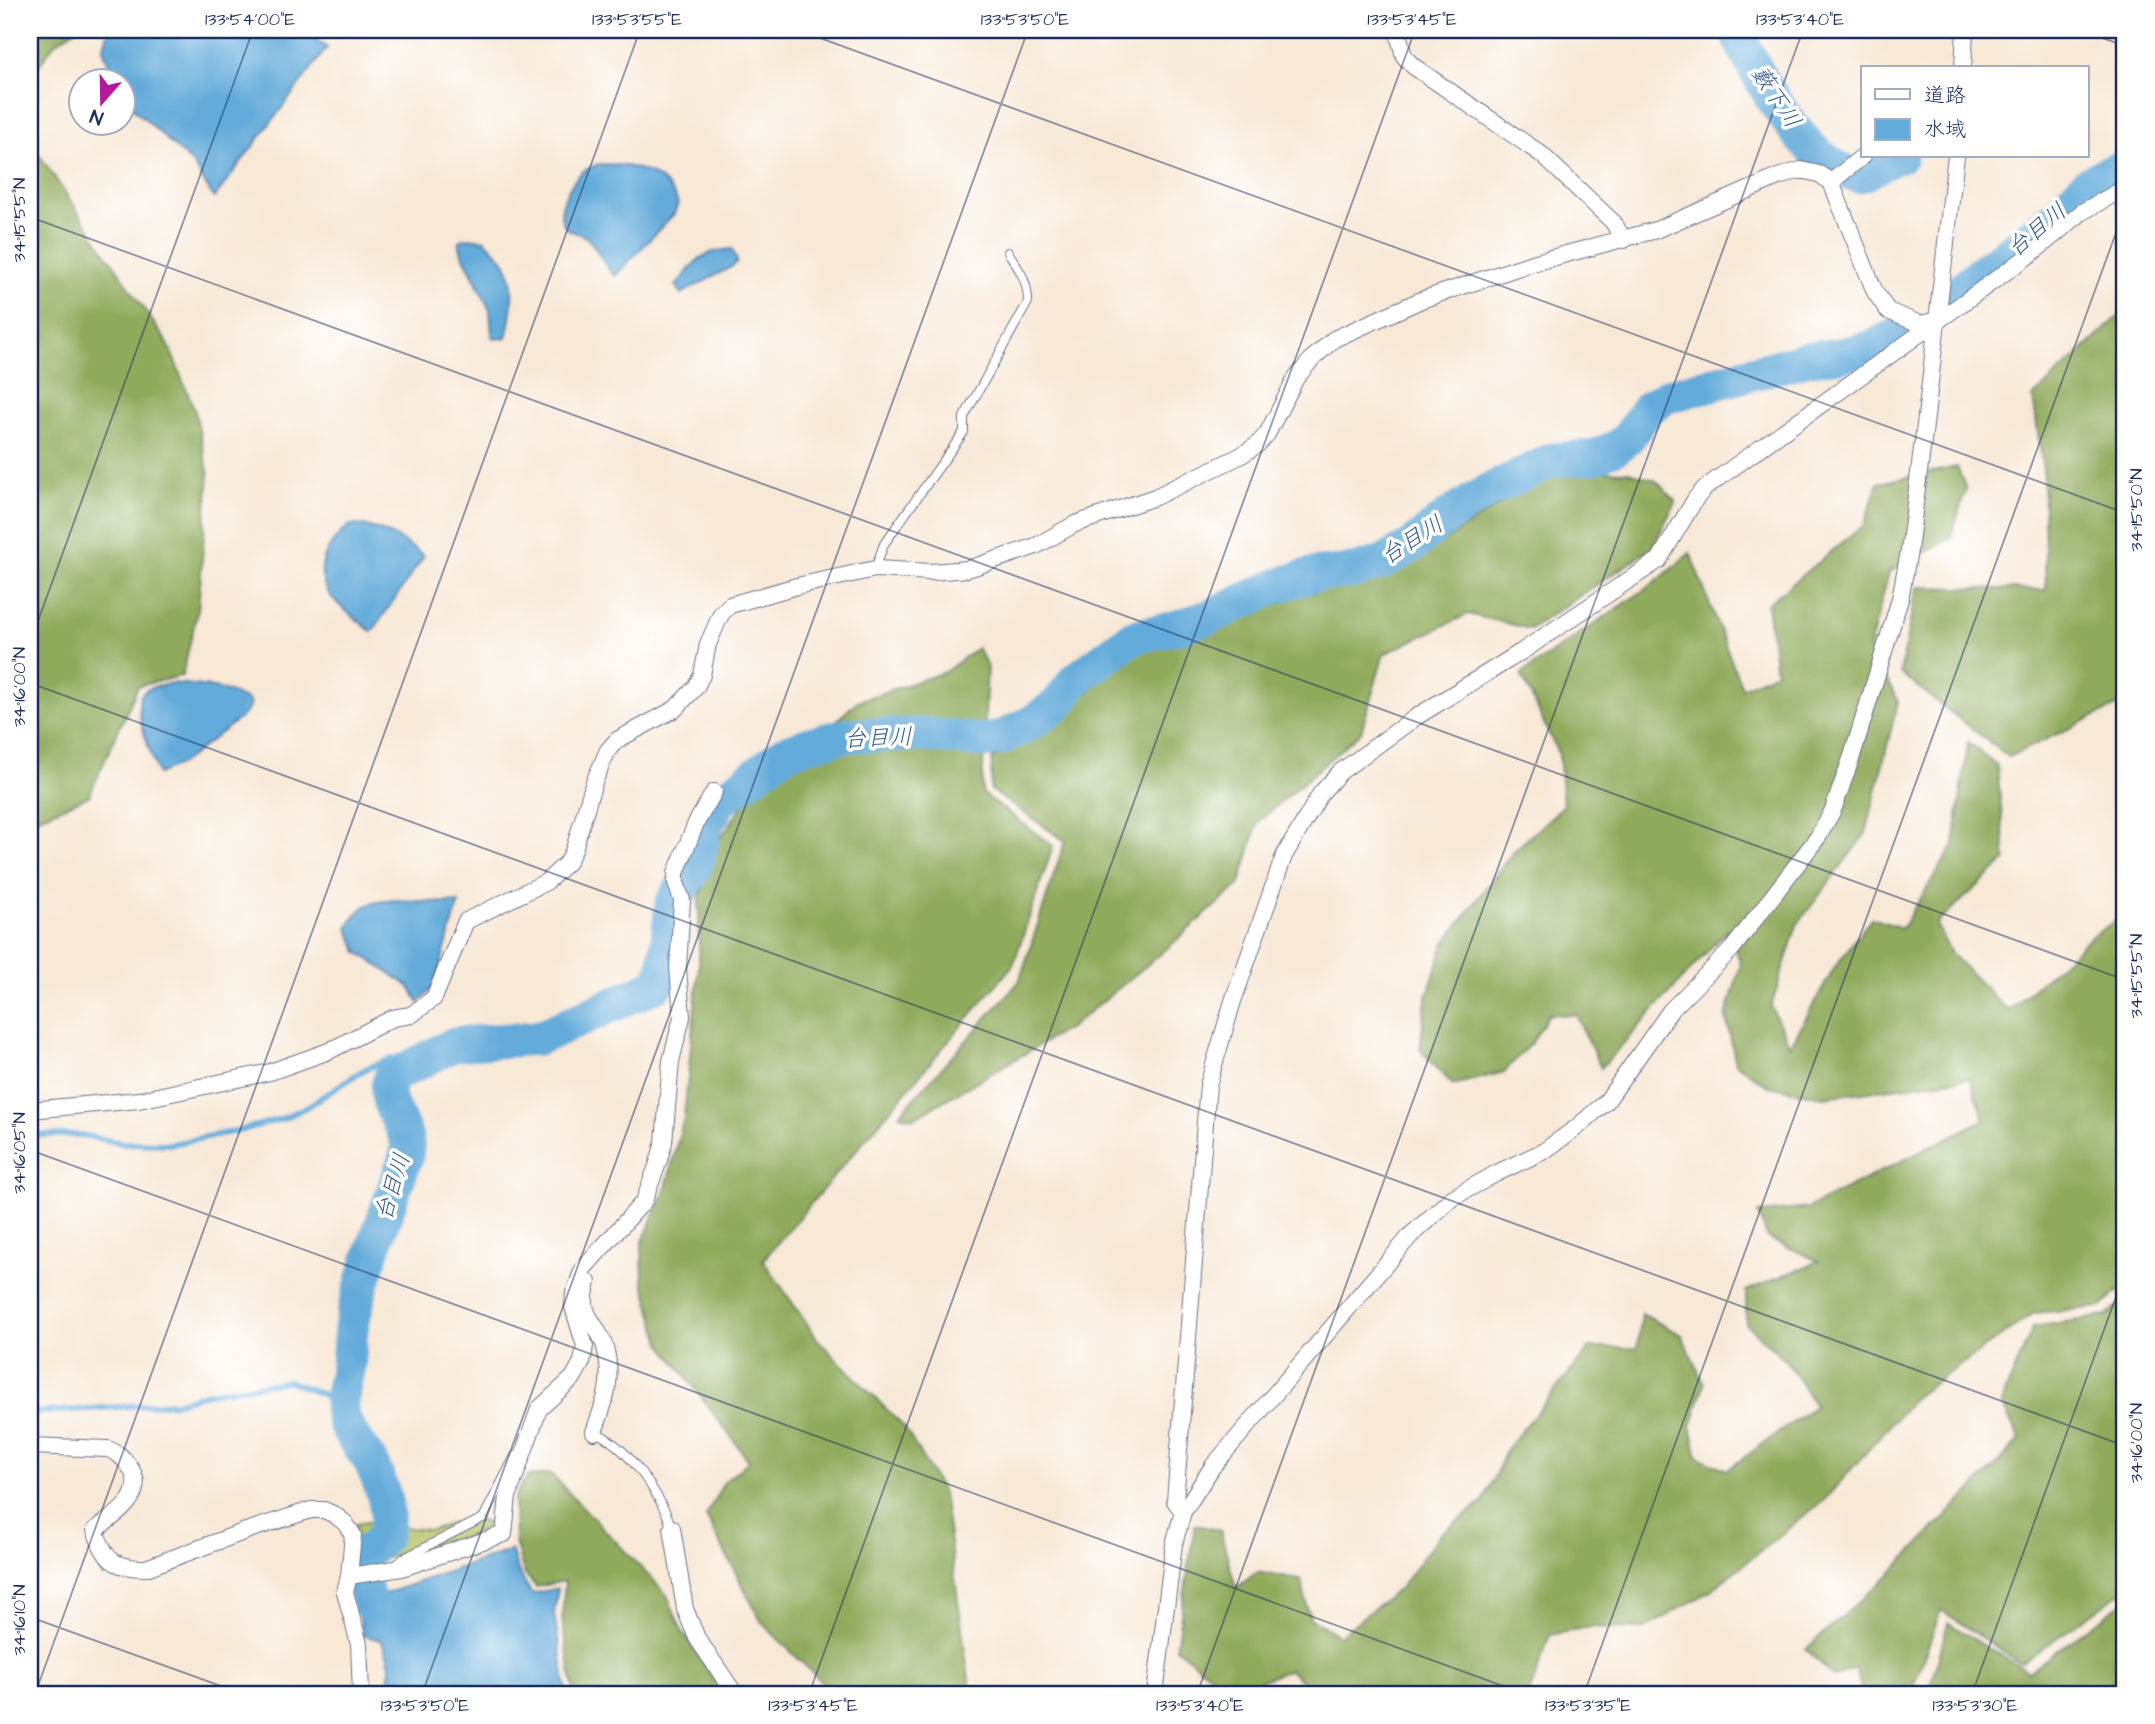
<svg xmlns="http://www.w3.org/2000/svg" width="2155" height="1724" viewBox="0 0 2155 1724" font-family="'Architects Daughter','Klee One',sans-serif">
	<rect width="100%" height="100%" fill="#fff"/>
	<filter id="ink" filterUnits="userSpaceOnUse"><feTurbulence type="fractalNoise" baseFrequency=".0143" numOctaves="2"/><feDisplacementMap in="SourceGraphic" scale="14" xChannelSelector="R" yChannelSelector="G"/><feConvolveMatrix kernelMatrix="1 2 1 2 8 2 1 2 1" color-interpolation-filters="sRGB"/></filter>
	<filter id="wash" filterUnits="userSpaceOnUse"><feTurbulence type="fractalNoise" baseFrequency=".00686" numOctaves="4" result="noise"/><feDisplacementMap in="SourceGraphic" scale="28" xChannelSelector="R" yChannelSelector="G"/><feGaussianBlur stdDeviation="1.57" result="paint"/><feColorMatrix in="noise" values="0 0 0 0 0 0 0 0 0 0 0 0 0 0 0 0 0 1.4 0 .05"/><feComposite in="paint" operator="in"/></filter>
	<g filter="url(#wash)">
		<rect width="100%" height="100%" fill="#f8e8d6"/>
		<path fill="#b6c466" stroke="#687a62" stroke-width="2" d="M392 1518V1526L430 1530 471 1518 493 1525 446 1546 400 1554 366 1564 356 1563 359 1550 355 1524Z"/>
		<g fill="#90aa5b" stroke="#566c5c" stroke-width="2">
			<path d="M30 30H75L55 43 30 78Z"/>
			<path d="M30 135 38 153 168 344 195 411 209 475 198 609 182 676 138 686 89 796 30 821Z"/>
			<path d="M2125 307V702L2009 757 1900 673 1917 587 2046 590 2043 470 2033 397 2120 315Z"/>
			<path d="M1957 467 1966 489 1951 538 1889 572 1869 648 1898 701 1866 833 1797 925 1771 1007 1790 1046 1835 967 1871 918 1902 928 1954 845 1968 742 1997 766 2006 860 1936 924 1951 954 2008 1011 2090 938 2125 914V1285L2101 1307 2034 1313 1915 1397 1824 1500 1710 1591 1644 1629 1589 1627 1550 1635 1529 1694H1311L1310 1688 1289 1670 1239 1689 1211 1676 1176 1648 1195 1525 1220 1530 1236 1588 1257 1572 1301 1580 1310 1618 1339 1636 1401 1587 1440 1534 1483 1502 1508 1447 1590 1348H1637L1642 1314 1682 1335 1704 1384 1691 1426 1698 1457 1727 1470 1815 1406 1788 1363 1746 1324V1291L1819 1261 1768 1238 1758 1213 1808 1208 1984 1120 1970 1078 1824 1097 1768 1086 1736 1064 1726 1017 1741 963 1727 930 1601 1068 1576 1015 1549 1014 1533 1041 1504 1072 1453 1085 1420 1050 1426 1000 1444 944 1513 852 1563 806 1559 755 1521 674 1656 582 1690 553 1742 688 1776 672 1767 604 1864 525 1878 483Z"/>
			<path d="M1574 470 1629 472 1655 480 1676 501 1652 548 1530 629 1468 614 1384 654 1361 732 1258 822 1240 884 1163 952 1071 1027 914 1118 899 1115 1019 982 1065 841 991 790 992 759 1041 735 1071 706 1132 655 1305 594 1395 573 1525 488Z"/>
			<path d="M977 648 987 665 982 793 1053 846 1013 965 763 1260 818 1340 905 1428 943 1493 970 1686 978 1694H834L762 1623 706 1516 724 1482 749 1461 661 1343 643 1280 642 1243 665 1191 684 1117 699 965V899L717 843 744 804 858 701 945 672Z"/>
			<path d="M2125 1300V1589L2021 1664 1941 1610 1912 1690 1890 1694H1862L1856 1668 1833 1677 1806 1649 1890 1574 2020 1440 2001 1403 2033 1327 2106 1316Z"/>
			<path d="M551 1474 667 1595 682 1631 723 1694H574L562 1619 565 1581 536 1587 524 1573 515 1542 514 1498 527 1476Z"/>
			<path d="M2125 1601V1694H1929L1948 1623 2028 1672Z"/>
		</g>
		<g fill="#63abda" stroke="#3f6d9c" stroke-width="2">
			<path d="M109 30H305L327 48 214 198 192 163 134 109 123 91 122 80H115L113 77 103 49Z"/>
			<path d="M598 164C630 164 665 170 678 203L674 214 615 276C608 272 597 249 590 241 583 231 570 235 564 225 555 211 570 185 579 175 583 170 592 167 598 164Z"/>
			<path d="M467 238 485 240C491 247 499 253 504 261 518 281 511 317 506 339L492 337 490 310 461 251 459 241Z"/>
			<path d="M732 249 737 261 733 266 681 294 676 286C696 261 698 252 732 249Z"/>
			<path d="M350 525C378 524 403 540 424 556L372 632C360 621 339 608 330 595 311 569 328 542 350 525Z"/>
			<path d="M172 683C200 685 226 687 250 702L248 710 240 718 181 764 158 774C153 758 131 707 142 694 147 687 163 685 172 683Z"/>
			<path d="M396 900 459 903 434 986 419 1003 410 987 358 952 348 928C360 903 370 902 396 900Z"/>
			<path d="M511 1550 520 1575 532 1594 558 1588 554 1614 567 1694H470L465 1691 462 1694H383C393 1672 392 1662 381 1640L362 1635 358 1603Z"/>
		</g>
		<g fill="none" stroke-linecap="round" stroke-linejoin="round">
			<g stroke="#63abda" stroke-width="6">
				<path d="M30 1135H80L122 1143 171 1144 242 1130 284 1118 310 1105 365 1069 391 1059 404 1062 412 1066"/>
				<path d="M30 1413 175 1403 208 1393 288 1381 342 1402"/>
			</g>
			<g stroke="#63abda" stroke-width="35">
				<path d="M1735 30C1760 79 1800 160 1857 176 1873 171 1884 160 1900 156"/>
				<path d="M1952 299 1974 278 2055 217 2086 185 2105 174 2125 167"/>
				<path d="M361 1562C367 1547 383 1544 386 1530 391 1510 380 1481 371 1463 362 1447 345 1432 342 1413 339 1398 346 1380 348 1365 350 1351 349 1337 352 1323 365 1265 387 1211 406 1156 407 1150 408 1143 406 1138 399 1115 381 1102 391 1077L455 1044 538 1038 657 985 664 972 672 904 695 867 706 825 720 801 784 753 813 743 849 735H930L983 741 1001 738 1031 723 1057 705 1075 680 1133 637 1174 628 1209 617 1274 587 1311 575 1353 571 1381 563 1410 547 1448 516 1488 491 1553 460 1594 457 1617 447 1628 438 1648 408 1667 396 1809 358 1841 355 1873 347 1905 330"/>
				<path d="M365 1587 369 1603"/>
			</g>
		</g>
	</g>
	<g filter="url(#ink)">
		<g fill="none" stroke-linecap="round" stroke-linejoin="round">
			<g stroke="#687088" stroke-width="10">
				<g id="service">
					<path d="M875 569 884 544 964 432V417L1028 302C1028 281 1019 269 1008 252"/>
					<path d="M594 1432C627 1444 661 1496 672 1528"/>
					<path d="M396 1565 404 1558 483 1518 515 1456"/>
				</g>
			</g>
			<g stroke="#687088" stroke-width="18">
				<g id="minor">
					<path d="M1397 30 1404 56 1413 66 1541 154 1613 222 1624 240"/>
					<path d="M1963 68 1965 30"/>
					<path d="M1831 182 1863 156"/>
					<path d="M30 1110 139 1100 270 1072 329 1051 393 1018 411 1015 434 998 466 921 546 882 568 862 574 849 594 782 608 750 617 740 675 709 696 687 702 675 708 644 721 614 730 605 797 586 875 569 931 572 968 569 1036 546 1075 524 1155 497 1240 456 1257 445 1267 434 1296 378 1312 359 1334 339 1421 300 1529 264 1656 230 1778 177 1801 170 1819 174 1831 182 1875 292 1888 311 1920 324 1938 320"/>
					<path d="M588 1282C577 1317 596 1318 605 1347 614 1381 605 1401 594 1432"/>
					<path d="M30 1446 108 1449C118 1453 123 1457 129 1466 150 1494 115 1516 95 1530 106 1560 112 1568 146 1568L246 1531 311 1510H324L335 1515 345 1523 353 1535 349 1576 345 1592 359 1644 361 1694"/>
					<path d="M1183 1512 1175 1501 1208 1085 1233 1001 1284 856 1321 793 1340 772 1416 717 1521 652 1659 560 1696 498 1706 487 2031 254 2082 212 2125 188"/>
					<path d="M672 1528 685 1609 697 1638 735 1694"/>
					<path d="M349 1576 402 1568 504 1534 508 1496 539 1409 573 1378 582 1362 585 1346 573 1307 574 1293 583 1269 644 1201 658 1163 664 1142 671 1061 682 1017 678 968 682 900 676 883V873L696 823 714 792"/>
					<path d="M1155 1694 1174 1544 1183 1512 1213 1466 1411 1235 1452 1198 1497 1173 1544 1151 1576 1128 1606 1102 1670 1011 1732 949 1818 837 1833 810 1852 756 1900 599 1909 551 1926 417 1956 156"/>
				</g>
			</g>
			<use href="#service" stroke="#fff" stroke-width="8"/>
			<use href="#minor" stroke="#fff" stroke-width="16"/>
		</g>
	</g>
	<path fill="none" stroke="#1b2f5e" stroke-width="2" stroke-opacity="0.45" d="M798 30 2125 513M2080 30 2125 46M30 217 2125 980M30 643 253 30M30 683 2125 1446M30 1150 1525 1694M30 1617 243 1694M35 1694 640 30M422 1694 1028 30M809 1694 1415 30M1197 1694 1803 30M1584 1694 2125 208M1972 1694 2125 1272"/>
	<g text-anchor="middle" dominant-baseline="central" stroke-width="7" stroke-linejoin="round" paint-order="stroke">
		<g font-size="23" font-style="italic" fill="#345a89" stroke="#fff">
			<text transform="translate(1776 97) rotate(57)">藪下川</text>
			<text transform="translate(2037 230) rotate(-40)">台目川</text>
			<text transform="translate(1412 540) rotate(-32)">台目川</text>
			<text transform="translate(878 738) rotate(-2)">台目川</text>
			<text transform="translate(393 1187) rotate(-73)">台目川</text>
		</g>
	</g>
	<rect width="2155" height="1724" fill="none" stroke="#fff" stroke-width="77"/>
	<rect x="1861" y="66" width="228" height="91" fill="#ffffff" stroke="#a4acbf" stroke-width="2"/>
	<rect x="1875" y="89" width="35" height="10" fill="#ffffff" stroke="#a4acbf" stroke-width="2"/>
	<text x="1924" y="102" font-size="21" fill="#1b2f5e">道路</text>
	<rect x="1875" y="119" width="35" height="21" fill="#63abda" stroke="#a4acbf" stroke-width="2"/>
	<text x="1924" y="136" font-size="21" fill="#1b2f5e">水域</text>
	<g transform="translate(102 102) rotate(200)"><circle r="33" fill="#ffffff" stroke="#a4acbf" stroke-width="2"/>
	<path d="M0-5L12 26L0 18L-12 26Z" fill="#b5179e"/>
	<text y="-10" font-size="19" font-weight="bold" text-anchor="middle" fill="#1b2f5e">N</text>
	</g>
	<rect x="38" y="38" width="2078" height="1648" fill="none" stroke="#1b2f5e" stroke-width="2.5"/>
	<g font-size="18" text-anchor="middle" fill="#1b2f5e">
		<text x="250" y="25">133°54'00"E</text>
		<text x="637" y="25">133°53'55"E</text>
		<text x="1025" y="25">133°53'50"E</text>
		<text x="1412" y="25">133°53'45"E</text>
		<text x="1800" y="25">133°53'40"E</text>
		<text transform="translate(19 220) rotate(-90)" y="6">34°15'55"N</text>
		<text transform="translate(2136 510) rotate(-90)" y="6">34°15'50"N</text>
		<text transform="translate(19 687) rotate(-90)" y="6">34°16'00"N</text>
		<text transform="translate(2136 976) rotate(-90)" y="6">34°15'55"N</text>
		<text transform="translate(19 1153) rotate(-90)" y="6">34°16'05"N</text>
		<text transform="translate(2136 1443) rotate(-90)" y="6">34°16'00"N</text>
		<text transform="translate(19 1620) rotate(-90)" y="6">34°16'10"N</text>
		<text x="425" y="1711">133°53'50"E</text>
		<text x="813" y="1711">133°53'45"E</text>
		<text x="1200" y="1711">133°53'40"E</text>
		<text x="1588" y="1711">133°53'35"E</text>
		<text x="1975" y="1711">133°53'30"E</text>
	</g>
</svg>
